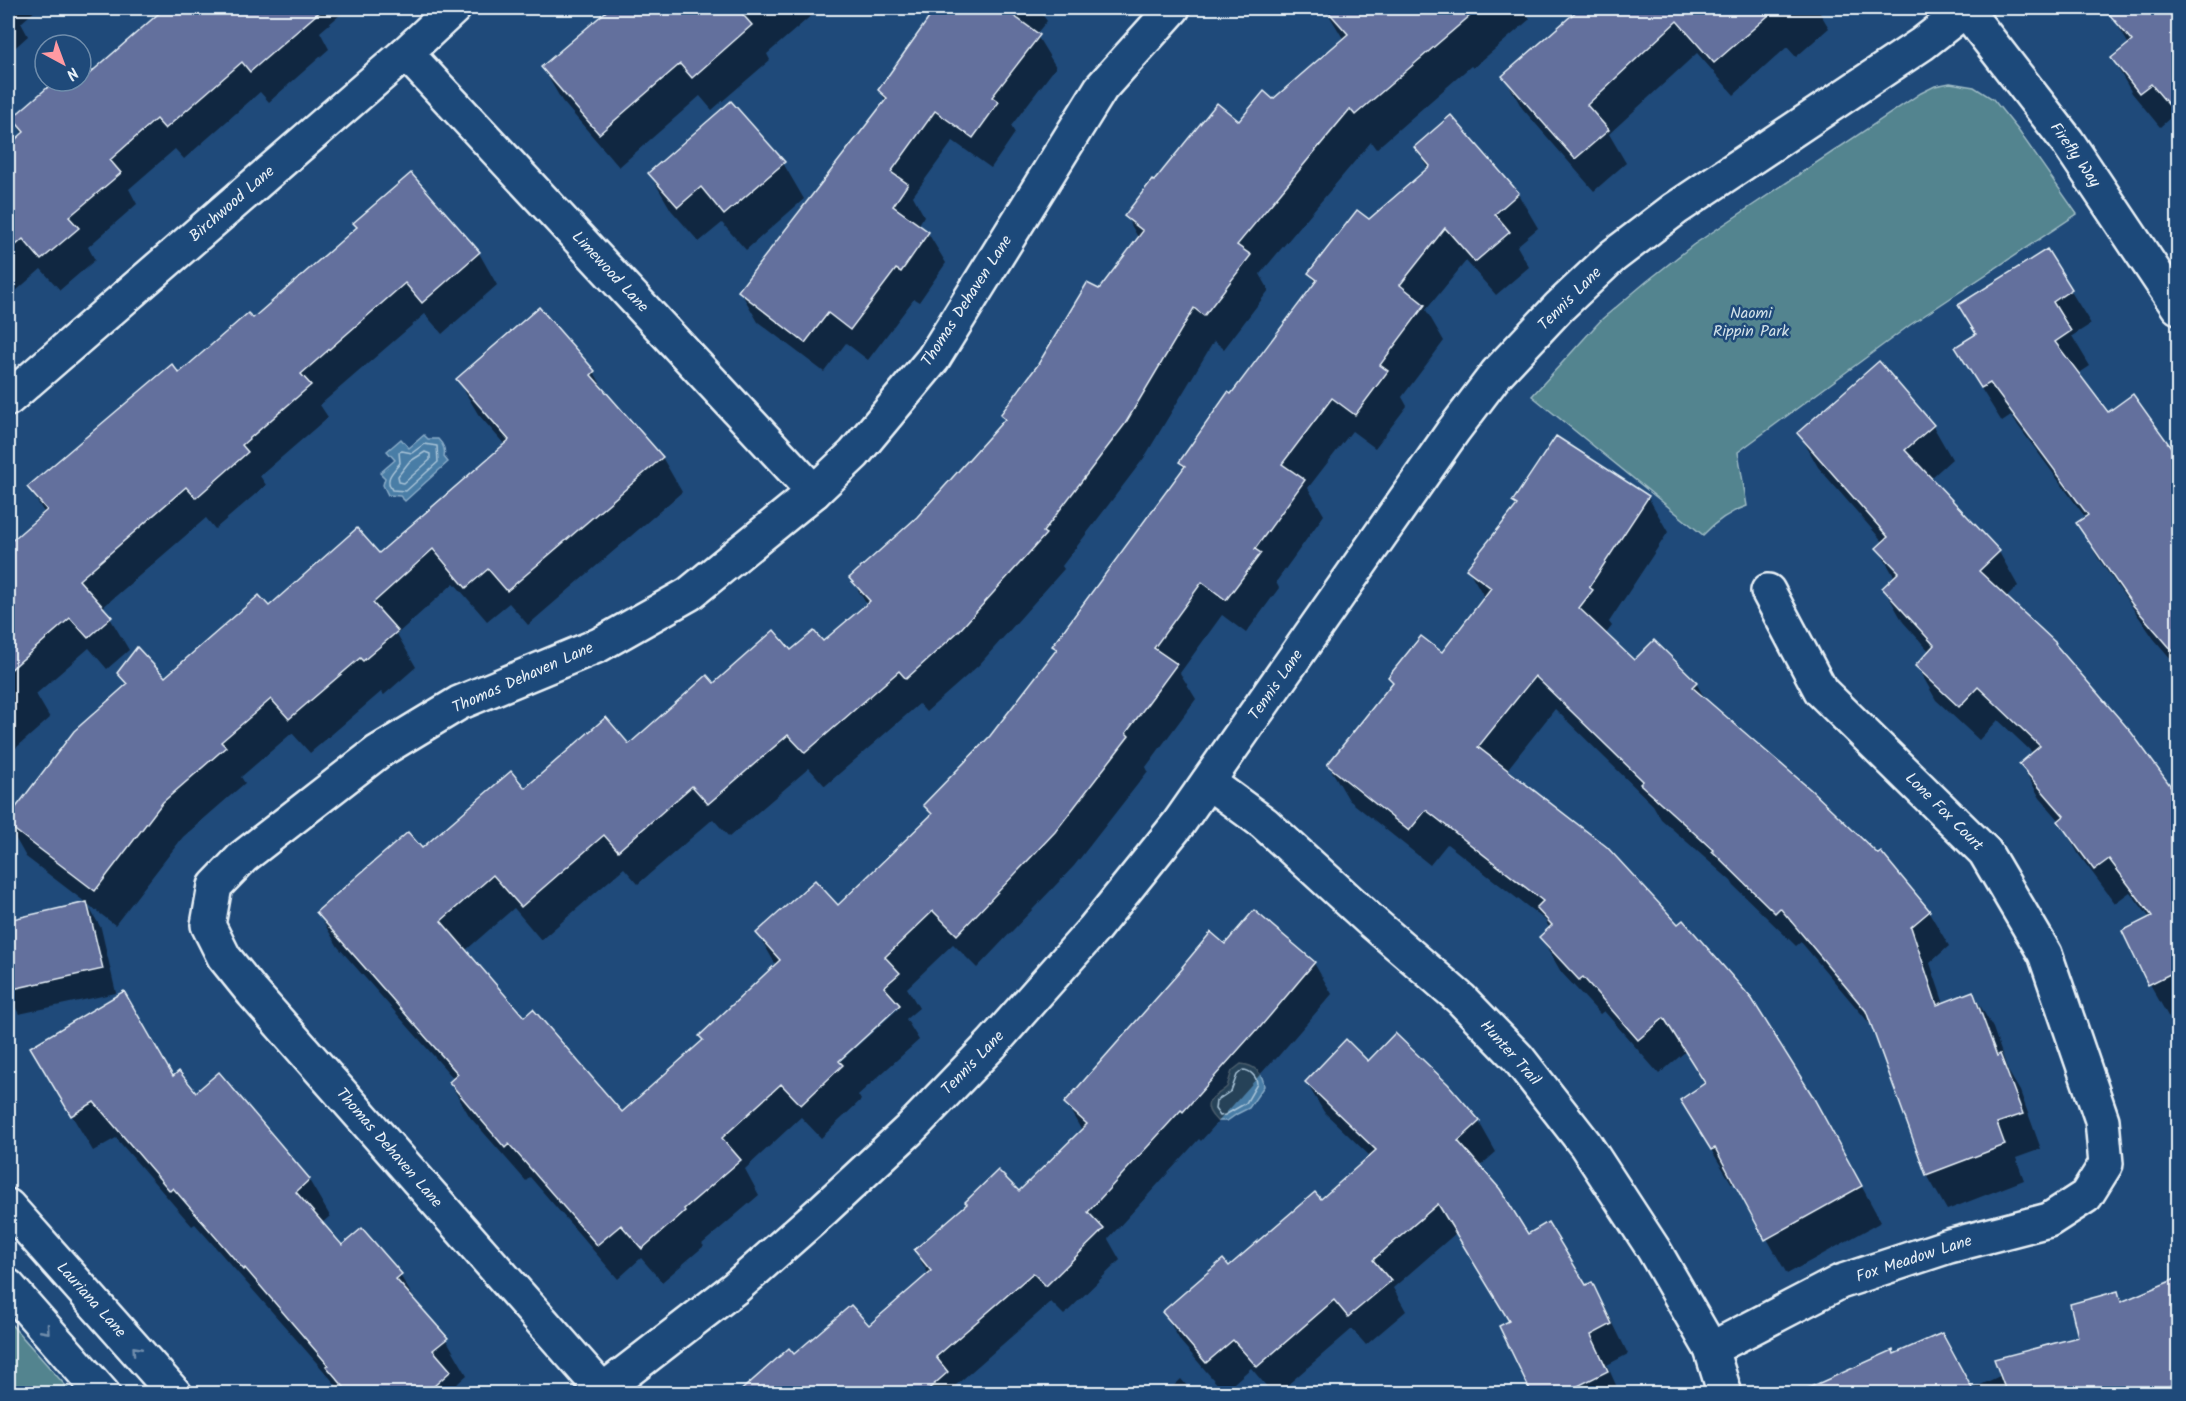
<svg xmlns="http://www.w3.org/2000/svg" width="2186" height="1401" viewBox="0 0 2186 1401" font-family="Kalam,sans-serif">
	<rect width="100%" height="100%" fill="#1f4a7a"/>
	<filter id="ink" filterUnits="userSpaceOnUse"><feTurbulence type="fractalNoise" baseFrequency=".0167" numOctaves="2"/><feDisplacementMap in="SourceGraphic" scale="12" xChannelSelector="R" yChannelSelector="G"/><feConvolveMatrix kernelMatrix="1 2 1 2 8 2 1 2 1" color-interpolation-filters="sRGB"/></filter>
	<g filter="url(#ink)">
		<g fill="#52848f" stroke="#9dbac4" stroke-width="1.5">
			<path d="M1950 83 1974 87 1993 99 2018 130 2077 214 1910 325 1738 452 1747 506C1729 512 1716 521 1703 535L1532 396 1602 319 1646 282 1693 245 1921 93 1935 86Z"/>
			<path d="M8 1320 9 1322 72 1393H8Z"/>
		</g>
		<g fill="#497da6" stroke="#89abc7" stroke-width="1.5">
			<path d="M424 435 428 439H438C443 444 446 450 444 457L448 462 405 501 400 496 388 495 383 485 385 478 380 473 395 460 387 451 401 439 409 448Z"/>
			<path d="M1241 1064C1254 1065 1263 1073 1264 1086L1249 1108 1237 1114 1227 1121H1217C1197 1101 1215 1098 1227 1087L1232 1071Z"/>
		</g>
		<g fill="#0007" fill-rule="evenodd">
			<path d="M8 8H38L21 23 28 36 8 54Z"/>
			<path d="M167 8H348L320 32 329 49 269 102 260 92 184 159 175 149 129 189 137 204 88 247 95 260 60 290 41 269 8 298V148L23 135 14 119 57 81H81V76L85 80Z"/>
			<path d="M612 8H820L767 54 770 60 712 110 700 96 619 167 562 101 543 68Z"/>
			<path d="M926 8H1048L1042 14 1047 21 1036 34 1056 67 1011 126 1015 133 991 168 953 141 913 196 924 216 918 226 928 233 946 263 919 302 914 299 868 360 846 343 824 372 758 322 740 291 886 102 880 90 931 17Z"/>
			<path d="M1325 8H1524L1530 19 1473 68 1471 66 1376 149 1371 142 1260 274 1269 290 1224 349 1214 341 1144 458 1062 566 1064 569 979 665 926 712 919 704 825 786 809 768 729 837 713 819 638 884 624 868 541 940 514 908 465 951 524 1019 621 1114 704 1042 776 965 758 934 838 907 932 816 925 805 991 737 1057 651 1054 646 1184 469 1180 462 1316 283 1310 273 1428 169 1416 148 1451 117 1518 194 1538 228 1517 246 1529 267 1496 295 1466 261 1426 310 1444 341 1402 397 1407 406 1375 448 1352 431 1308 488 1324 515 1276 582 1279 588 1246 633 1222 615 1180 673 1196 699 1146 767 1148 771 1074 866 977 968 953 944 907 988 919 1008 906 1019 919 1040 858 1095 861 1100 821 1138 801 1117 745 1169 759 1195 702 1244 704 1246 662 1282 641 1258 618 1279 530 1177 526 1181 470 1117 450 1083 454 1079 338 947 318 913 525 790 628 746 714 685 791 652 823 644 867 605 851 578 918 519 1005 421 1002 415 1139 239 1126 216 1154 183 1273 101 1344 40ZM898 1005V1009L834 1067 832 1065Z"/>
			<path d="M1605 8H1817L1829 28 1796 57 1787 47 1734 95 1697 53 1609 134 1626 163 1594 191 1522 108 1504 76 1571 37Z"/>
			<path d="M2122 8H2178V125L2171 117 2160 127 2132 93 2112 58 2129 45 2112 15Z"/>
			<path d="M783 163 804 199 746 250 722 223 699 242 671 210 650 174Z"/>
			<path d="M411 175 479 253 497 285 442 334 425 314 320 405 328 417 260 476 266 485 215 529 206 518 102 608 110 618 129 650 107 669 89 648 36 694 50 718 8 755V546L45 514 29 488 252 320 358 228Z"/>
			<path d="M2046 251 2091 324 2072 336 2090 366 2078 374 2107 414 2176 457 2178 455V667L2154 639 2098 558 2078 523 2086 518 2011 416 2002 422 1977 382V335Z"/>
			<path d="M594 372 608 397 662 457 682 492 528 625 509 603 487 621 454 583 397 634 416 667 384 695 381 692 310 753 292 733 241 777 245 783 183 837 115 925 26 857 8 825V821L75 732 127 686 119 673 165 679 269 608 379 555 505 445 478 414 458 380Z"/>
			<path d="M1933 426 1952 459 1930 479 1999 552 2018 586 2006 598 2055 644 2130 733 2178 798V1022L2176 1014 2169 1018 2150 984V918L2130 892 2115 903 2079 855 2060 821 2040 798 2021 764 2033 753 1998 720 1979 740 1936 700 1917 666 1930 652 1903 622 1884 588 1895 578 1878 548 1884 543 1818 467 1799 433Z"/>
			<path d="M1648 497 1668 532 1609 622 1612 626 1605 635 1634 663 1696 683 1707 702 1929 912 1949 946 1930 963 1944 1004 1973 993 1993 1028 2008 1071 2020 1091 2041 1149 2016 1158 2024 1180 1947 1210 1927 1175 1875 1030 1801 942 1796 946 1734 886 1731 881 1661 819 1653 805 1555 709 1506 771 1832 1132 1881 1222 1787 1274 1735 1182 1732 1184 1702 1135 1705 1085 1685 1052 1659 1074 1604 1011 1600 1014 1561 972 1541 937 1550 929 1545 920 1447 844 1430 865 1349 800 1329 766 1394 684 1390 677 1442 654 1485 598 1468 569 1517 508 1514 502Z"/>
			<path d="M87 904 101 928 116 993 19 1014 8 994V921Z"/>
			<path d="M1254 912 1314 963 1332 994 1275 1060 1274 1059 1201 1141 1199 1139 1108 1239 1120 1260 1064 1315 1051 1302 955 1386 959 1394H761L794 1356 869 1327 929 1275 915 1251 1019 1193 1082 1131 1066 1103 1225 946Z"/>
			<path d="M1368 1063 1447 1085 1479 1122 1496 1152 1479 1167 1527 1237 1585 1287 1591 1284 1608 1313 1628 1354 1607 1365 1620 1394H1534L1511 1322 1456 1233 1393 1288 1406 1311 1366 1345 1352 1329 1277 1394H1273L1251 1368 1224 1392 1181 1342 1164 1313 1321 1201 1371 1157 1324 1112 1306 1082Z"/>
			<path d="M219 1074 309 1180 330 1216 321 1224 342 1247 400 1275 419 1307 446 1339 467 1375 457 1384 463 1394H344L195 1224 192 1226 116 1138 93 1151 53 1084 173 1078 196 1094Z"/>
			<path d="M2178 1279V1394H1826L1894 1356 1961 1368 1972 1389 2080 1338 2118 1293 2123 1302Z"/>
			<path d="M1181 1379 1194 1394H1165Z"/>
		</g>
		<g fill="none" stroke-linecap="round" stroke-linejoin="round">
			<g stroke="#a8c3d7" stroke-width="1.5">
				<path d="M424 444 437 446 438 462 406 491 392 490C384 478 393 472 400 463L399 452 402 451 412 453Z"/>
				<path d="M425 452 430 454V460L404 483 399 482 398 476 409 462Z"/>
				<path d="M1243 1070C1250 1070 1257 1077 1257 1084L1246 1103 1225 1115 1220 1116 1215 1109 1216 1101 1231 1091 1237 1075Z"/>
			</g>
		</g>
		<g fill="#63709d" stroke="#e8f1f8" stroke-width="1.5">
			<path d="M165 8H324L250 72 242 62 165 129 156 119 110 160 121 173 69 217 79 228 41 260 23 239 8 252V146L24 132 12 118 55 81H81Z"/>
			<path d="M610 8H737L752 25 692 78 680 64 599 134 541 67Z"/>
			<path d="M936 8H1003L1040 35 992 97 999 102 973 138 935 111 891 172 908 184 893 206 929 232 901 272 896 269 850 330 828 313 805 343 738 291 887 98 878 90Z"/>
			<path d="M1325 8H1479L1355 115 1350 109 1237 245 1251 255 1204 316 1194 308 1125 424 1043 532 1046 534 959 631 906 679 899 671 805 753 788 735 708 804 692 786 618 851 604 835 521 907 493 875 441 921 524 1017 533 1009 622 1112 703 1040 699 1036 780 960 756 933 815 880 838 905 932 814 923 805 990 736 1057 649 1052 646 1185 466 1179 462 1228 392 1231 394 1317 280 1308 273 1357 210 1369 219 1430 166 1414 147 1451 115 1519 193 1495 214 1510 232 1475 262 1445 228 1400 285 1425 305 1380 365 1388 371 1355 415 1332 398 1282 464 1305 480 1255 549 1261 553 1226 600 1202 582 1154 648 1177 664 1126 733 1129 736 1055 832 957 935 933 911 885 957 900 973 884 987 900 1005 839 1061 843 1065 801 1105 781 1084 722 1138 741 1160 684 1209 685 1211 642 1249 621 1225 597 1245 509 1144 505 1148 449 1082 458 1074 316 912 408 832 422 848 511 771 525 788 606 717 629 744 707 675 714 683 774 630 791 650 814 631 823 641 870 601 849 578 917 517 1005 419 1000 415 1037 366 1087 283 1099 289 1143 231 1124 216 1152 180 1154 181 1217 103 1239 121 1264 91 1273 99 1348 34Z"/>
			<path d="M1580 8H1777L1714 63 1677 21 1587 105 1609 130 1575 159 1502 76Z"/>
			<path d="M2104 8H2178V116L2151 84 2139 93 2111 58 2132 41Z"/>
			<path d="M731 101 785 162 724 215 701 187 678 207 648 173Z"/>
			<path d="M411 173 480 252 422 303 405 283 301 374 311 385 242 445 248 452 196 498 186 487 79 580 112 617 88 638 70 618 8 672V544L47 510 27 487 172 364 179 373 248 313 253 318 357 227 353 223Z"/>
			<path d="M2047 249 2072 289 2053 302 2071 331 2055 342 2108 412 2133 394 2178 457V657L2132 604 2076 523 2088 515 1990 383 1981 388 1955 347 1976 334 1958 305Z"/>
			<path d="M539 307 595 371 591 375 663 457 507 591 488 569 466 588 433 549 373 603 398 631 363 661 360 658 289 719 271 699 221 742 226 747 163 802 95 891 8 825V818L74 731 127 684 117 673 137 647 165 677 259 595 269 606 357 528 379 553 509 440 456 379Z"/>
			<path d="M1879 361 1934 425 1905 450 2000 551 1979 571 2056 643 2055 644 2131 732 2178 796V970L2148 985 2122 931 2152 916 2109 859 2094 870 2058 821 2064 816 2019 764 2040 746 1978 687 1959 707 1915 666 1934 645 1882 588 1899 572 1876 548 1888 537 1797 433Z"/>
			<path d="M1556 436 1649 496 1589 587 1593 590 1579 608 1634 660 1654 640 1697 682 1692 687 1810 789 1878 854 1881 852 1930 911 1911 927 1937 1005 1973 991 1997 1056 2000 1054 2023 1114 1997 1123 2005 1145 1926 1175 1866 1011 1780 908 1775 913 1712 851 1713 850 1640 784 1643 781 1535 676 1478 747 1607 847 1678 924 1683 920 1752 999 1812 1095 1862 1186 1765 1240 1715 1148 1711 1150 1680 1100 1705 1083 1664 1018 1638 1040 1583 977 1579 980 1539 937 1552 925 1536 908 1543 901 1426 810 1409 831 1327 765 1393 682 1388 677 1421 636 1442 652 1491 588 1466 569 1517 505 1512 502Z"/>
			<path d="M87 902 103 969 8 990V920Z"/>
			<path d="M1254 910 1315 962 1257 1031 1256 1030 1183 1112 1181 1110 1088 1212 1104 1229 1046 1286 1033 1273 936 1357 948 1372 923 1394H737L789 1348 794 1354 851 1305 869 1325 931 1271 914 1250 967 1204 965 1202 998 1170 1019 1191 1087 1124 1064 1103 1183 968 1182 967 1211 932 1225 944Z"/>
			<path d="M124 991 173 1076 179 1071 196 1092 219 1072 310 1179 296 1192 342 1245 362 1228 402 1274 396 1279 448 1338 433 1350 451 1371 425 1394H350L326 1366 328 1365 245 1268 244 1270 173 1188 170 1191 94 1102 71 1116 30 1047Z"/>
			<path d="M1395 1033 1448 1084 1480 1121 1458 1141 1500 1189 1528 1234 1548 1222 1586 1285 1592 1282 1612 1324 1591 1335 1608 1371 1562 1394H1532L1499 1326 1509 1321 1438 1204 1373 1260 1391 1281 1348 1317 1334 1300 1257 1367 1233 1340 1206 1363 1162 1312 1223 1259 1229 1266 1315 1192 1321 1199 1376 1150 1305 1082 1346 1039 1368 1061Z"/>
			<path d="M2178 1278V1384L2140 1394H2007L1994 1359 2078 1337 2070 1304 2118 1291 2121 1302Z"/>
			<path d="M1942 1333 1975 1394H1795L1893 1350 1894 1354Z"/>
		</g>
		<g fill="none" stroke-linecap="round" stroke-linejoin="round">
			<g stroke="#e8f1f8" stroke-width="38">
				<g id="street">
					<path d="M1964 8 2067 141 2178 307"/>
					<path d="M406 53 814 492"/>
					<path d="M8 399 406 53 454 8"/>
					<path d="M1208 782 1264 823 1371 921 1461 999 1518 1058 1585 1144 1654 1250 1711 1349 1725 1394"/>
					<path d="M1711 1349 1840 1282 1949 1246 2049 1220 2086 1196 2106 1164 2102 1120 2045 954 1985 852 1821 691 1768 591"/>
					<path d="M601 1394 603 1390 735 1288 823 1210 909 1130 992 1044 1093 930 1179 823 1453 431 1497 373 1559 307 1613 256 1675 209 1922 44 1968 8"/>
					<path d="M606 1394 253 993 224 957 208 925 215 886 243 857 378 752 459 703 599 645 689 594 814 492 854 454 933 359 1101 88 1173 8"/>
				</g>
			</g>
			<g stroke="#e8f1f8" stroke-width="38">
				<g id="secondary">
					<path d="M8 1206 175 1394"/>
					<path d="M8 1286 103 1394"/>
				</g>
			</g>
			<use href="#street" stroke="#1f4a7a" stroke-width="33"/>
			<use href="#secondary" stroke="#1f4a7a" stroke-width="33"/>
		</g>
		<defs><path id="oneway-chevron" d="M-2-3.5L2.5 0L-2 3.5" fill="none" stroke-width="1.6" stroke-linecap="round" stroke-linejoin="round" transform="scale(1.5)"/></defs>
		<g stroke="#6f8dac">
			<use href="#oneway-chevron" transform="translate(46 1330) rotate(48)"/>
			<use href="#oneway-chevron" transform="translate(136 1350) rotate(-132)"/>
		</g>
	</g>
	<g text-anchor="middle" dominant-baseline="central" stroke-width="5" stroke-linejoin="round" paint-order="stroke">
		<g font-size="16" fill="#e8f1f8" stroke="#1f4a7a">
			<text transform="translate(2075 155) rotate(55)">Firefly Way</text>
			<text transform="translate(232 204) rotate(-41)">Birchwood Lane</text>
			<text transform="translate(610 272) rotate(47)">Limewood Lane</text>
			<text transform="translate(1570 299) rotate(-45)">Tennis Lane</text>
			<text transform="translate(967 301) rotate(-57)">Thomas Dehaven Lane</text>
			<text transform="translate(523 678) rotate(-24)">Thomas Dehaven Lane</text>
			<text transform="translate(1276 685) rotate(-55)">Tennis Lane</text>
			<text transform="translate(1944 812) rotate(45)">Lone Fox Court</text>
			<text transform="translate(1510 1053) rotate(48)">Hunter Trail</text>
			<text transform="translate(973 1063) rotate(-46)">Tennis Lane</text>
			<text transform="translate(389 1148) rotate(49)">Thomas Dehaven Lane</text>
			<text transform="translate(1914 1259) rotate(-18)">Fox Meadow Lane</text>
			<text transform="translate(91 1300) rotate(48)">Lauriana Lane</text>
		</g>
		<g font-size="16" fill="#d2e1e8" stroke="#1f4a7a">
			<text x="1751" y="313">Naomi<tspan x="1751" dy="18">Rippin Park</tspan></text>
		</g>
	</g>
	<rect width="2186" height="1401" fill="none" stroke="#1f4a7a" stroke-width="30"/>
	<rect x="15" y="15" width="2156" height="1371" fill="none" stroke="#e8f1f8" stroke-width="2" filter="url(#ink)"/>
	<g transform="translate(63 63) rotate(139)"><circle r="28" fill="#1f4a7a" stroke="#6f8dac" stroke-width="1.5"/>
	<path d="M0-4.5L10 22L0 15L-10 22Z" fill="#ff9aa2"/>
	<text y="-9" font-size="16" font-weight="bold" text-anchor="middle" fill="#e8f1f8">N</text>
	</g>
</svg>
